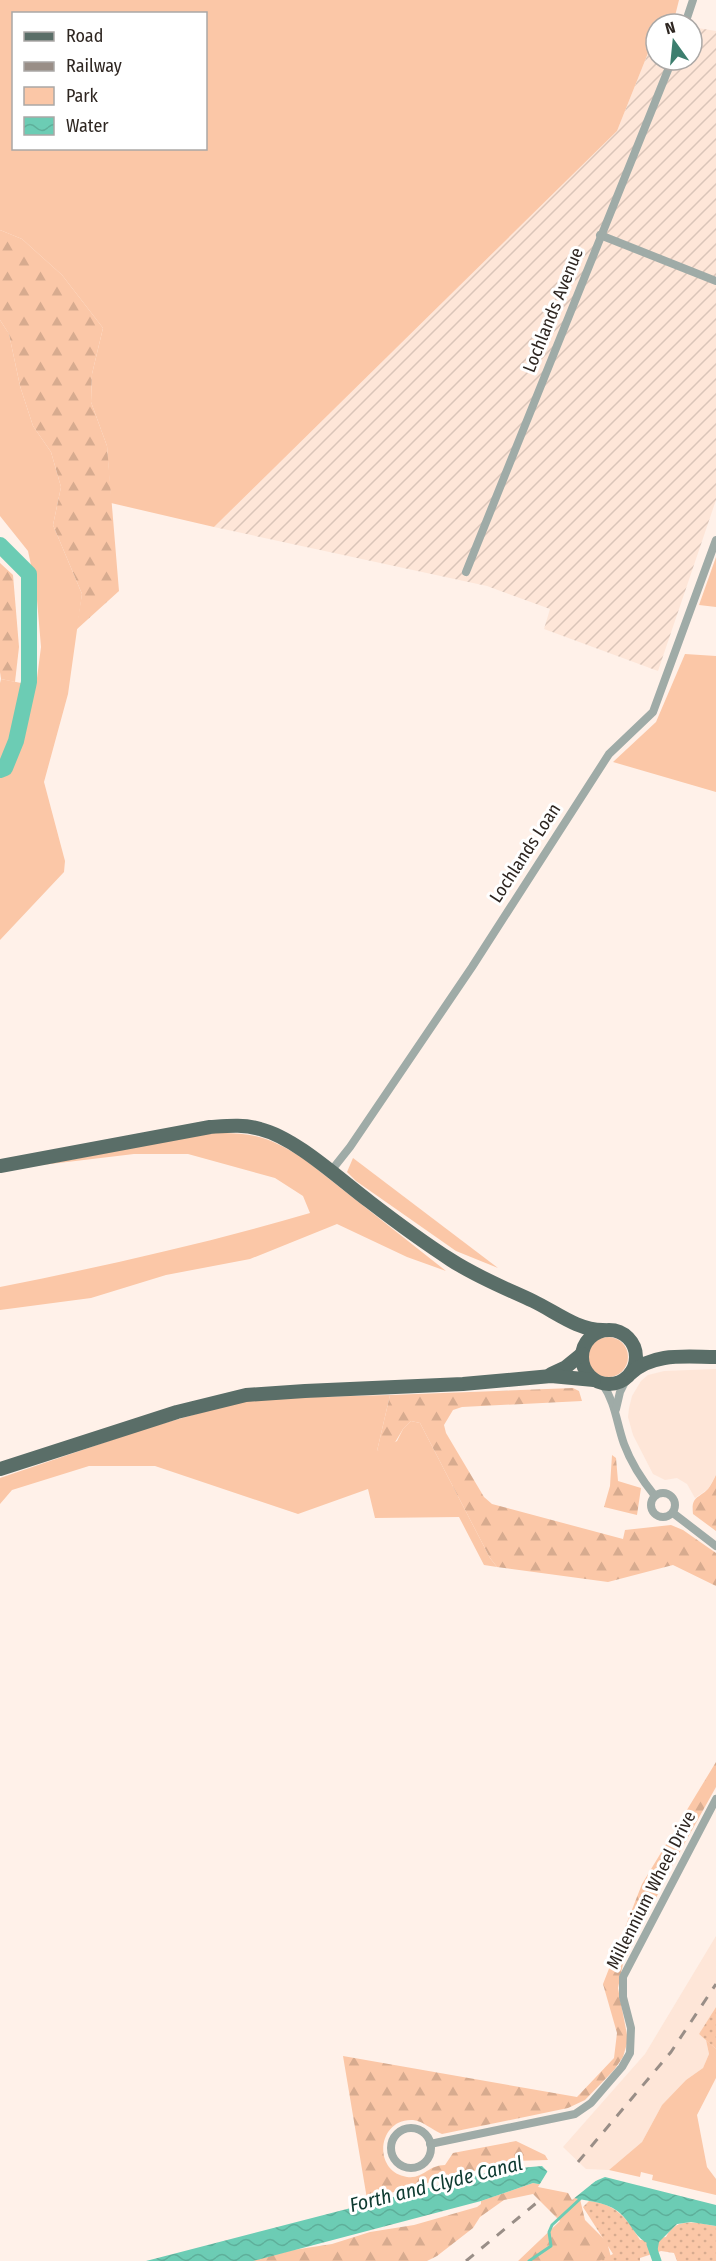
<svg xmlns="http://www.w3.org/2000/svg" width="716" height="2261" viewBox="0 0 716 2261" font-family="'Fira Sans Condensed',sans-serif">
	<defs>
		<pattern id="industrial-furrows" width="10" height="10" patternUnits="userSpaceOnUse" patternTransform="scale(1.5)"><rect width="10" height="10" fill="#fee6d8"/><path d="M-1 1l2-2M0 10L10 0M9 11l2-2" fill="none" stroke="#dac5b9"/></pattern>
		<pattern id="forest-firs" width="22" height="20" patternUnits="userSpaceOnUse" patternTransform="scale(1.5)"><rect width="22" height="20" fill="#fbc7a7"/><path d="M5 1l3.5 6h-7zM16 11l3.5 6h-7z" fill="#d7ab8f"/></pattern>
		<pattern id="park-dots" width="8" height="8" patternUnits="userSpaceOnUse" patternTransform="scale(1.5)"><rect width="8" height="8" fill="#fbc7a7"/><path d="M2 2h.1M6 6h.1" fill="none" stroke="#d7ab8f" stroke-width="1.8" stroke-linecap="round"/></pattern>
		<pattern id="water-waves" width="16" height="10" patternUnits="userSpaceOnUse" patternTransform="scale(1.5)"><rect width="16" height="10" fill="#6cccb4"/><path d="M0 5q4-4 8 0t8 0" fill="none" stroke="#5eaf9a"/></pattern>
	</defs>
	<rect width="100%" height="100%" fill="#fff1e9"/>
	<g fill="#fee6d8">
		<path d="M716 1369V1475L708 1489 695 1498 687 1484 677 1478 665 1480 653 1474 633 1435 628 1417 629 1408 632 1396 641 1381 648 1375 664 1371Z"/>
		<path d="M716 1936V2007L699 2034 706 2040 709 2054 703 2068 686 2080 662 2105 642 2142 609 2170 586 2169 563 2147 645 2054Z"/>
	</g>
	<path fill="url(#industrial-furrows)" d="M692 27 716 31V500L658 671 544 629 550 609 487 586 214 527 617 131 656 33V60H692Z"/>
	<g fill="#fbc7a7" fill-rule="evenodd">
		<path d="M0 0H679L673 24 661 21 660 24H656V33L617 131 214 527 111 503 107 446 91 402 92 374 103 328 62 275 22 239 0 230ZM14 14H206V148H14Z"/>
		<path d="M0 320 9 334 20 386 33 426 51 452 61 487 53 525 82 594 68 694 44 782 65 861 64 872 0 940V683L1 679 36 686 41 647 36 588 28 551 0 516Z"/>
		<path d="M716 557V607L699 605Z"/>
		<path d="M685 654 716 656V792L613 762 656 722Z"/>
		<path d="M212 1133C253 1132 270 1137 304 1159L446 1271 407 1257 337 1224 250 1259 166 1275 91 1298 0 1310V1287C105 1266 208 1243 310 1213L303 1196 275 1178 188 1154H134L42 1165Z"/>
		<path d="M353 1158 498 1268 456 1251 356 1181 347 1172Z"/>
		<circle cx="608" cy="1357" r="20"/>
		<path d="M390 1395 377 1451 397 1441 403 1429 411 1421 420 1423 490 1558 497 1567 484 1565 459 1517 375 1518 368 1489 298 1514 155 1466H89L12 1490 0 1504V1478L147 1428 239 1402 280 1398Z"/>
		<path d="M706 2040 716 2049V2078L697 2115 707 2167 716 2179V2195L652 2180 653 2175 641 2172 640 2177 609 2170 642 2142 662 2105 686 2080 703 2068 709 2054Z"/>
	</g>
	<g fill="url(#forest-firs)">
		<path d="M0 230 22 239 62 275 103 328 92 374 91 402 107 446 119 591 76 630 82 594 53 525 61 487 51 452 33 426 20 386 9 334 0 320Z"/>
		<path d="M0 563 13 575 19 647 15 682 1 679 0 672Z"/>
		<path d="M573 1388 579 1391 582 1401 462 1407 453 1410 444 1425 446 1433 484 1497 492 1504 623 1539 625 1530 671 1525 683 1530 716 1553V1586L673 1565 608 1582 497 1567 490 1558 420 1423 411 1421 403 1429 391 1449 377 1451 390 1395Z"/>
		<path d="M612 1455 616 1458 618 1481 641 1488 637 1515 604 1507 610 1486Z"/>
		<path d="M716 1475V1531L693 1514C691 1496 698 1499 708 1489 711 1485 714 1479 716 1475Z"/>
		<path d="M716 1762V1787L672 1866 623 1964 618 1988 628 2040 623 2057 614 2070 585 2100 568 2108 442 2134C432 2130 423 2121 413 2120 377 2118 372 2172 407 2177 424 2179 428 2165 445 2165L453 2153 516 2141 545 2155 548 2160 512 2161 367 2199 343 2056 577 2097 614 2058 617 2033 603 1984 642 1884Z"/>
		<path d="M533 2183 570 2190 574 2198 580 2199 585 2220 607 2242 612 2261H518L560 2221 533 2194 504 2200 480 2217 473 2228 437 2256 427 2261H250L293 2250 332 2244 370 2232 414 2225 477 2207 481 2204V2201Z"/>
	</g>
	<g fill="url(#park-dots)">
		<path d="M716 2007V2049L699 2034Z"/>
		<path d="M589 2201C616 2204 627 2218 640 2240L666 2237C676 2216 697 2223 716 2226V2261H677L674 2253 661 2251 640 2258V2261H599L613 2254 583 2207Z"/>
	</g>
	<path fill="url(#water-waves)" d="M542 2166 548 2172 593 2182 605 2177 716 2205V2226L691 2222 677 2224 659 2242 657 2253 653 2254 649 2244C636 2238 632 2226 623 2216 610 2202 592 2202 574 2198L570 2190 533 2183 481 2201 253 2261H146L498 2170Z"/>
	<path fill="#fff1e9" d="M549 2169 593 2179 603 2175 572 2200 568 2193 538 2187Z"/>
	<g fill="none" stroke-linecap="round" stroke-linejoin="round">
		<path stroke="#6cccb4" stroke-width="3" d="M529 2261 551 2246 549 2232 552 2225 580 2199"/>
		<path stroke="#6cccb4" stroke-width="9" d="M651 2244 657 2261"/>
		<path stroke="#6cccb4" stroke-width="16" d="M0 545 29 574V682L16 741 5 768 0 770"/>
		<g stroke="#9faba7" stroke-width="8">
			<path d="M685 24 693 0"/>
			<path d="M600 235 716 281"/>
			<path d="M466 572 672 60"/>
			<path d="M331 1171 350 1147 472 967 609 754 653 712 716 540"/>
			<path d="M602 1383C616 1404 616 1421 624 1444 631 1463 642 1480 655 1496"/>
			<path d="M616 1409 620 1392 628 1376"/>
			<circle cx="663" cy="1505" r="12"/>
			<path d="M673 1513 716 1546"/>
			<circle cx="411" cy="2148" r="20"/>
			<path d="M430 2144 575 2114 591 2103 622 2067 630 2053 631 2028 623 1997V1977L716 1799"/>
		</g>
		<g stroke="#5a6e68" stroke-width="14">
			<path d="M0 1166 210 1127C226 1126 244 1124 260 1129 296 1138 339 1179 370 1202 396 1222 423 1242 451 1260 477 1277 505 1288 533 1301 556 1312 577 1330 603 1330"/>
			<circle cx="609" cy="1357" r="27"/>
			<path d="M631 1373C654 1352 687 1357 716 1357"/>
			<path d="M551 1374 566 1367 582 1354"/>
			<path d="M0 1469 177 1412 246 1395 305 1391 463 1384 551 1376 594 1380"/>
		</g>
		<g stroke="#998e87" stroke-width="3" stroke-dasharray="10 10" stroke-linecap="butt">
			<path d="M578 2162 671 2052 716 1984"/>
			<path d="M466 2261 540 2200"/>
		</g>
	</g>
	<g text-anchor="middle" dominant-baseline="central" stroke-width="6" stroke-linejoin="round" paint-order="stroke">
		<g font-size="18" fill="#2e2621" stroke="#fff">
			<text transform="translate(553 310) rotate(-68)">Lochlands Avenue</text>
			<text transform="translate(525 853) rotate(-57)">Lochlands Loan</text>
			<text transform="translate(651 1890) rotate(-63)">Millennium Wheel Drive</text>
		</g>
		<g font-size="20" font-style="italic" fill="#0d3a30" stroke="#fff">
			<text transform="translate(436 2184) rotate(-14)">Forth and Clyde Canal</text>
		</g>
	</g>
	<rect x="12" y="12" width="195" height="138" fill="#ffffff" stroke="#aba8a6" stroke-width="1.5"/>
	<rect x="24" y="32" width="30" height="9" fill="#5a6e68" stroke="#aba8a6" stroke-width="1.5"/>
	<text x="66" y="42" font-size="18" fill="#2e2621">Road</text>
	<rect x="24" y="62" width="30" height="9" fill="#998e87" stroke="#aba8a6" stroke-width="1.5"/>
	<text x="66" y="72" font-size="18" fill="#2e2621">Railway</text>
	<rect x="24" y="87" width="30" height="18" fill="#fbc7a7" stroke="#aba8a6" stroke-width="1.5"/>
	<text x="66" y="102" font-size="18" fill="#2e2621">Park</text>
	<rect x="24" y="117" width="30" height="18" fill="url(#water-waves)" stroke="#aba8a6" stroke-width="1.5"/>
	<text x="66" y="132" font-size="18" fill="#2e2621">Water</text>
	<g transform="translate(674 42) rotate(345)"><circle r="28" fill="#ffffff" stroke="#aba8a6" stroke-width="1.5"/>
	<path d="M0-4.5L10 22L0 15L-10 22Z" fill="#3c7e6e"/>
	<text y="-9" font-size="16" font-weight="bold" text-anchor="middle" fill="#2e2621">N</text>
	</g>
</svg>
